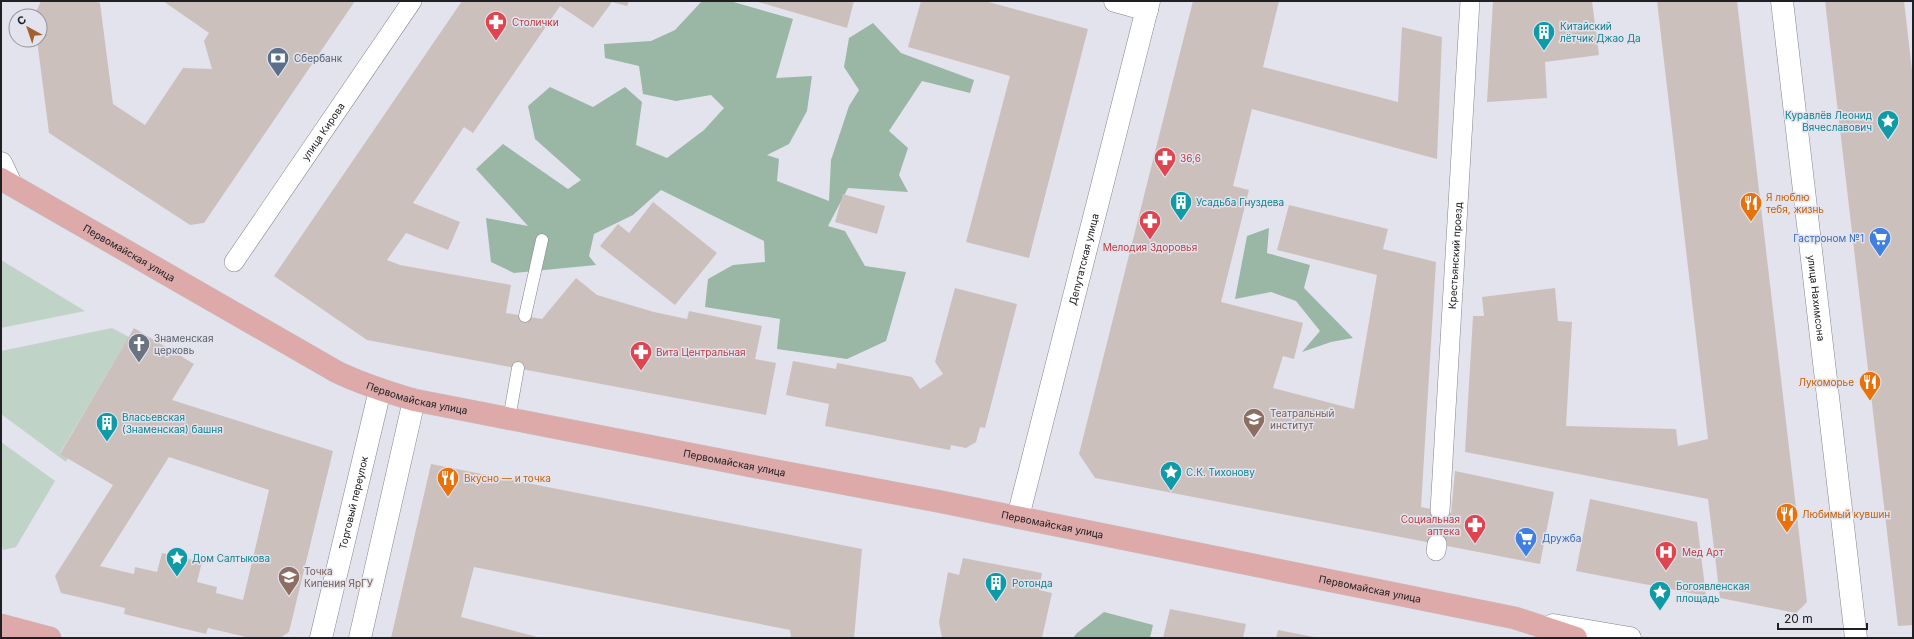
<svg xmlns="http://www.w3.org/2000/svg" width="1914" height="639" viewBox="0 0 1914 639" font-family="Inter,sans-serif">
	<rect width="100%" height="100%" fill="#e3e3ed"/>
	<g fill="#c0d3c7">
		<path d="M1 260 85 311 1 328Z"/>
		<path d="M112 328 129 337 60 453 68 458 66 462 1 414V351Z"/>
		<path d="M1 442 55 481 16 547 3 550 1 541Z"/>
	</g>
	<g fill="#9ab7a6">
		<path d="M702 1H730L793 19 776 78 812 76 807 111 789 144 767 155 779 159 777 181 829 201 831 160 849 106 859 90 844 67 849 38 873 23 901 53 974 80 970 93 922 81 889 131 908 148 899 175 908 192 848 188 828 226 845 231 865 266 906 272 886 341 847 359 777 349 780 319 705 307 708 279 733 265 765 262 764 241 661 190 633 215 594 234 589 256 596 265 514 273 491 262 486 218 528 226 476 169 503 144 568 189 581 180 535 139 528 106 550 87 593 107 625 87 642 102 636 145 667 158 704 130 724 108 711 95 676 101 643 94 639 66 605 58 604 44 651 41 675 30Z"/>
		<path d="M1269 228 1267 253 1310 265 1304 288 1353 338 1331 342 1302 352 1320 331 1296 301 1271 292 1235 299 1247 236Z"/>
		<path d="M1104 612 1153 625 1150 638H1073L1077 633Z"/>
	</g>
	<g fill="#ccc0bc" fill-rule="evenodd">
		<path d="M41 1H95L100 3 113 104 145 125 183 68 212 69 204 41 209 33 163 1H355L204 223 190 225 49 133 37 40H40V16H34Z"/>
		<path d="M462 1H629L627 6 612 2 593 28 560 6 473 133 464 127 413 203 460 222 448 250 406 233 387 260 400 265 511 285 506 313 542 319 576 278 597 295 654 312 687 319 689 311 762 326 755 359 776 363 766 415 367 340 274 276Z"/>
		<path d="M755 1H854L847 28Z"/>
		<path d="M921 1H985L1088 29 1029 258 966 242 1010 76 908 47Z"/>
		<path d="M1193 1H1279L1263 67 1398 102 1402 27 1442 37 1437 159 1252 109 1233 186 1249 190 1221 302 1303 323 1294 359 1283 356 1273 388 1354 409 1377 275 1277 250 1289 205 1388 229 1383 249 1436 262 1421 507 1451 513 1455 471 1554 492 1540 564 1095 478 1079 454Z"/>
		<path d="M1493 1H1592L1599 55 1545 62 1547 98 1487 102Z"/>
		<path d="M1657 1H1737L1807 602 1796 613 1720 598 1708 499 1465 452 1473 316H1484L1482 297 1555 288 1558 321 1572 322 1566 426 1676 429 1678 446 1708 439Z"/>
		<path d="M1825 1H1904L1913 79V625L1898 626Z"/>
		<path d="M843 194 885 206 877 234 835 222Z"/>
		<path d="M653 202 717 253 675 305 600 246 618 224 629 233Z"/>
		<path d="M955 288 1017 304 985 428 980 427 976 442 966 448 951 445 950 450 825 426 829 404 786 395 793 361 836 369 837 363 912 377 920 389 943 374 935 362Z"/>
		<path d="M134 328 194 364 172 400 333 451 289 632 280 638H250L208 628 206 634 124 614 125 608 61 593 55 576 113 485 60 454ZM169 457 269 490 243 600 216 593 217 587 197 582 202 562 162 553 157 572 135 567 134 574 100 566Z"/>
		<path d="M431 464 862 549 854 638H791L790 630 474 567 461 617 541 638H391Z"/>
		<path d="M1590 499 1697 522 1706 596 1576 571Z"/>
		<path d="M963 558 1042 573 1039 590 1052 593 1042 638H942L939 622 948 572 959 575Z"/>
		<path d="M1170 609 1246 624 1243 638H1163Z"/>
		<path d="M1278 630 1314 637V638H1276Z"/>
	</g>
	<g fill="none" stroke-linecap="round" stroke-linejoin="round">
		<path stroke="#bcbcc5" stroke-width="19" stroke-dasharray="19 10" stroke-linecap="butt" d="M1437 544 1440 511"/>
		<g stroke="#85848e" stroke-width="13">
			<g id="service">
				<path d="M525 316 542 240"/>
				<path d="M509 419 518 368"/>
			</g>
		</g>
		<g stroke="#85848e" stroke-width="20">
			<g id="pedestrian">
				<path id="s1" d="M234 262 412 1"/>
				<path id="s2" d="M1440 511 1470 1"/>
				<path d="M1436 551 1437 544"/>
			</g>
		</g>
		<g stroke="#85848e" stroke-width="23">
			<g id="minor">
				<path d="M1115 1 1147 10"/>
				<path id="s3" d="M1782 1 1856 638"/>
				<path id="s4" d="M1018 517 1149 1"/>
				<path d="M360 638 414 400"/>
			</g>
		</g>
		<g stroke="#85848e" stroke-width="23">
			<g id="tertiary">
				<path d="M1 163 11 184"/>
				<path d="M1553 625 1630 638"/>
				<path id="s5" d="M321 638 380 390"/>
			</g>
		</g>
		<g stroke="#c1c1c2" stroke-width="23">
			<g id="primary">
				<path id="s6" d="M1 179 337 372C362 384 387 392 414 400L772 470 937 501 1515 618 1576 638"/>
				<path d="M1 625 50 638"/>
			</g>
		</g>
		<use href="#service" stroke="#fff" stroke-width="12"/>
		<use href="#pedestrian" stroke="#fff" stroke-width="19"/>
		<use href="#minor" stroke="#fff" stroke-width="22"/>
		<use href="#tertiary" stroke="#fff" stroke-width="22"/>
		<use href="#primary" stroke="#ddaaa9" stroke-width="22"/>
	</g>
	<defs>
		<g id="pharmacy-pin" transform="scale(1.15)"><path d="M0 17L-7.5 6A9.5 9.5 0 1 1 7.5 6Z" fill="#e0444e" stroke="#e3e3ed"/><path d="M-2-6h4v4h4v4h-4v4h-4v-4h-4v-4h4Z" fill="#fff"/></g>
		<g id="building-pin" transform="scale(1.15)"><path d="M0 17L-7.5 6A9.5 9.5 0 1 1 7.5 6Z" fill="#0f9aa8" stroke="#e3e3ed"/><path d="M-4-6H4V6H1V3H-1V6H-4ZM-2.5-4.3h1.7v1.8h-1.7ZM.8-4.3h1.7v1.8H.8ZM-2.5-1h1.7V.8h-1.7ZM.8-1h1.7V.8H.8Z" fill="#fff"/></g>
		<g id="bank-pin" transform="scale(1.15)"><path d="M0 17L-7.5 6A9.5 9.5 0 1 1 7.5 6Z" fill="#5c6f8a" stroke="#e3e3ed"/><path d="M-6-4H6V4H-6ZM0-2.3a2.3 2.3 0 1 0 0 4.6a2.3 2.3 0 1 0 0-4.6Z" fill="#fff"/></g>
		<g id="sight-pin" transform="scale(1.15)"><path d="M0 17L-7.5 6A9.5 9.5 0 1 1 7.5 6Z" fill="#0f9aa8" stroke="#e3e3ed"/><path d="M0-6L1.8-2.2L6-1.7L2.9 1.2L3.7 5.4L0 3.3L-3.7 5.4L-2.9 1.2L-6-1.7L-1.8-2.2Z" fill="#fff"/></g>
		<g id="restaurant-pin" transform="scale(1.15)"><path d="M0 17L-7.5 6A9.5 9.5 0 1 1 7.5 6Z" fill="#e8710a" stroke="#e3e3ed"/><path d="M-5-6h1v4h1v-4h1v4h1v-4h1v5L-1.5 .5V6h-2V.5L-5-1ZM5-6V6H3V1.5H1.5Q1.5-4 5-6Z" fill="#fff"/></g>
		<g id="supermarket-pin" transform="scale(1.15)"><path d="M0 17L-7.5 6A9.5 9.5 0 1 1 7.5 6Z" fill="#3f7fe0" stroke="#e3e3ed"/><path d="M-6-5.5h2.5l.6 2H6L4.5 2H-2.5L-4.4-4H-6ZM-1.5 3.2a1.3 1.3 0 1 0 .1 0ZM3 3.2a1.3 1.3 0 1 0 .1 0Z" fill="#fff"/></g>
		<g id="church-pin" transform="scale(1.15)"><path d="M0 17L-7.5 6A9.5 9.5 0 1 1 7.5 6Z" fill="#6b7280" stroke="#e3e3ed"/><path d="M-1.2-6h2.4v3.5h3.3v2.4h-3.3V6h-2.4V-.1h-3.3v-2.4h3.3Z" fill="#fff"/></g>
		<g id="university-pin" transform="scale(1.15)"><path d="M0 17L-7.5 6A9.5 9.5 0 1 1 7.5 6Z" fill="#8d6e63" stroke="#e3e3ed"/><path d="M0-5L7-2L0 1L-7-2ZM-4 1L0 2.5L4 1V4Q0 6-4 4Z" fill="#fff"/></g>
		<g id="hospital-pin" transform="scale(1.15)"><path d="M0 17L-7.5 6A9.5 9.5 0 1 1 7.5 6Z" fill="#e0444e" stroke="#e3e3ed"/><path d="M-5-5h3v3.5h4V-5h3V5h-3V1.5h-4V5h-3Z" fill="#fff"/></g>
	</defs>
	<g fill-rule="evenodd">
		<use href="#pharmacy-pin" x="496" y="22"/>
		<use href="#building-pin" x="1544" y="32"/>
		<use href="#bank-pin" x="278" y="58"/>
		<use href="#sight-pin" x="1888" y="121"/>
		<use href="#pharmacy-pin" x="1165" y="158"/>
		<use href="#building-pin" x="1181" y="202"/>
		<use href="#restaurant-pin" x="1751" y="203"/>
		<use href="#pharmacy-pin" x="1150" y="221"/>
		<use href="#supermarket-pin" x="1880" y="238"/>
		<use href="#church-pin" x="139" y="344"/>
		<use href="#pharmacy-pin" x="641" y="352"/>
		<use href="#restaurant-pin" x="1870" y="382"/>
		<use href="#university-pin" x="1254" y="419"/>
		<use href="#building-pin" x="107" y="423"/>
		<use href="#sight-pin" x="1171" y="472"/>
		<use href="#restaurant-pin" x="448" y="478"/>
		<use href="#restaurant-pin" x="1787" y="514"/>
		<use href="#pharmacy-pin" x="1475" y="525"/>
		<use href="#supermarket-pin" x="1526" y="538"/>
		<use href="#hospital-pin" x="1666" y="552"/>
		<use href="#sight-pin" x="177" y="558"/>
		<use href="#university-pin" x="289" y="577"/>
		<use href="#building-pin" x="996" y="583"/>
		<use href="#sight-pin" x="1660" y="592"/>
	</g>
	<g text-anchor="middle" dominant-baseline="central" stroke-width="3" stroke-linejoin="round" paint-order="stroke">
		<g font-size="10" fill="#be3a42" stroke="#e3e3ed" text-anchor="start">
			<text x="512" y="22">Столички</text>
			<text x="1180" y="158">36,6</text>
			<text x="1150" y="247" text-anchor="middle">Мелодия Здоровья</text>
			<text x="656" y="352">Вита Центральная</text>
			<text x="1460" y="519" text-anchor="end">Социальная<tspan x="1460" dy="12">аптека</tspan></text>
			<text x="1682" y="552">Мед Арт</text>
		</g>
		<g font-size="10" fill="#0d838f" stroke="#e3e3ed" text-anchor="start">
			<text x="1560" y="26">Китайский<tspan x="1560" dy="12">лётчик Джао Да</tspan></text>
			<text x="1872" y="115" text-anchor="end">Куравлёв Леонид<tspan x="1872" dy="12">Вячеславович</tspan></text>
			<text x="1196" y="202">Усадьба Гнуздева</text>
			<text x="122" y="417">Власьевская<tspan x="122" dy="12">(Знаменская) башня</tspan></text>
			<text x="1186" y="472">С.К. Тихонову</text>
			<text x="192" y="558">Дом Салтыкова</text>
			<text x="1012" y="583">Ротонда</text>
			<text x="1676" y="586">Богоявленская<tspan x="1676" dy="12">площадь</tspan></text>
		</g>
		<g font-size="10" fill="#4e5e75" stroke="#e3e3ed" text-anchor="start">
			<text x="294" y="58">Сбербанк</text>
		</g>
		<g font-size="10" fill="#202024" stroke="#e3e3ed">
			<text stroke="none"><textPath href="#s1" startOffset="158">улица Кирова</textPath></text>
			<text stroke="none"><textPath href="#s6" startOffset="148">Первомайская улица</textPath></text>
			<text stroke="none"><textPath href="#s2" startOffset="256">Крестьянский проезд</textPath></text>
			<text stroke="none"><textPath href="#s4" startOffset="266">Депутатская улица</textPath></text>
			<text stroke="none"><textPath href="#s3" startOffset="299">улица Нахимсона</textPath></text>
			<text stroke="none"><textPath href="#s6" startOffset="472">Первомайская улица</textPath></text>
			<text stroke="none"><textPath href="#s6" startOffset="796">Первомайская улица</textPath></text>
			<text stroke="none"><textPath href="#s5" startOffset="139">Торговый переулок</textPath></text>
			<text stroke="none"><textPath href="#s6" startOffset="1120">Первомайская улица</textPath></text>
			<text stroke="none"><textPath href="#s6" startOffset="1444">Первомайская улица</textPath></text>
		</g>
		<g font-size="10" fill="#c56008" stroke="#e3e3ed" text-anchor="start">
			<text x="1766" y="197">Я люблю<tspan x="1766" dy="12">тебя, жизнь</tspan></text>
			<text x="1854" y="382" text-anchor="end">Лукоморье</text>
			<text x="464" y="478">Вкусно — и точка</text>
			<text x="1802" y="514">Любимый кувшин</text>
		</g>
		<g font-size="10" fill="#366cbe" stroke="#e3e3ed" text-anchor="end">
			<text x="1864" y="238">Гастроном №1</text>
			<text x="1542" y="538" text-anchor="start">Дружба</text>
		</g>
		<g font-size="10" fill="#5b616d" stroke="#e3e3ed" text-anchor="start">
			<text x="154" y="338">Знаменская<tspan x="154" dy="12">церковь</tspan></text>
		</g>
		<g font-size="10" fill="#785e54" stroke="#e3e3ed" text-anchor="start">
			<text x="1270" y="413">Театральный<tspan x="1270" dy="12">институт</tspan></text>
			<text x="304" y="571">Точка<tspan x="304" dy="12">Кипения ЯрГУ</tspan></text>
		</g>
	</g>
	<rect width="1914" height="639" fill="none" stroke="#202024" stroke-width="4"/>
	<g transform="translate(28 28) rotate(320)"><circle r="19" fill="#e3e3ed" stroke="#95959d"/>
	<path d="M0-3L7 15L0 10L-7 15Z" fill="#a3602e"/>
	<text y="-6" font-size="11" font-weight="bold" text-anchor="middle" fill="#202024">С</text>
	</g>
	<path d="M1778 623v6h89v-6" fill="none" stroke="#202024" stroke-width="2"/>
	<text x="1784" y="623" font-size="12" fill="#202024" stroke="#e3e3ed" stroke-width="3" paint-order="stroke">20 m</text>
</svg>
